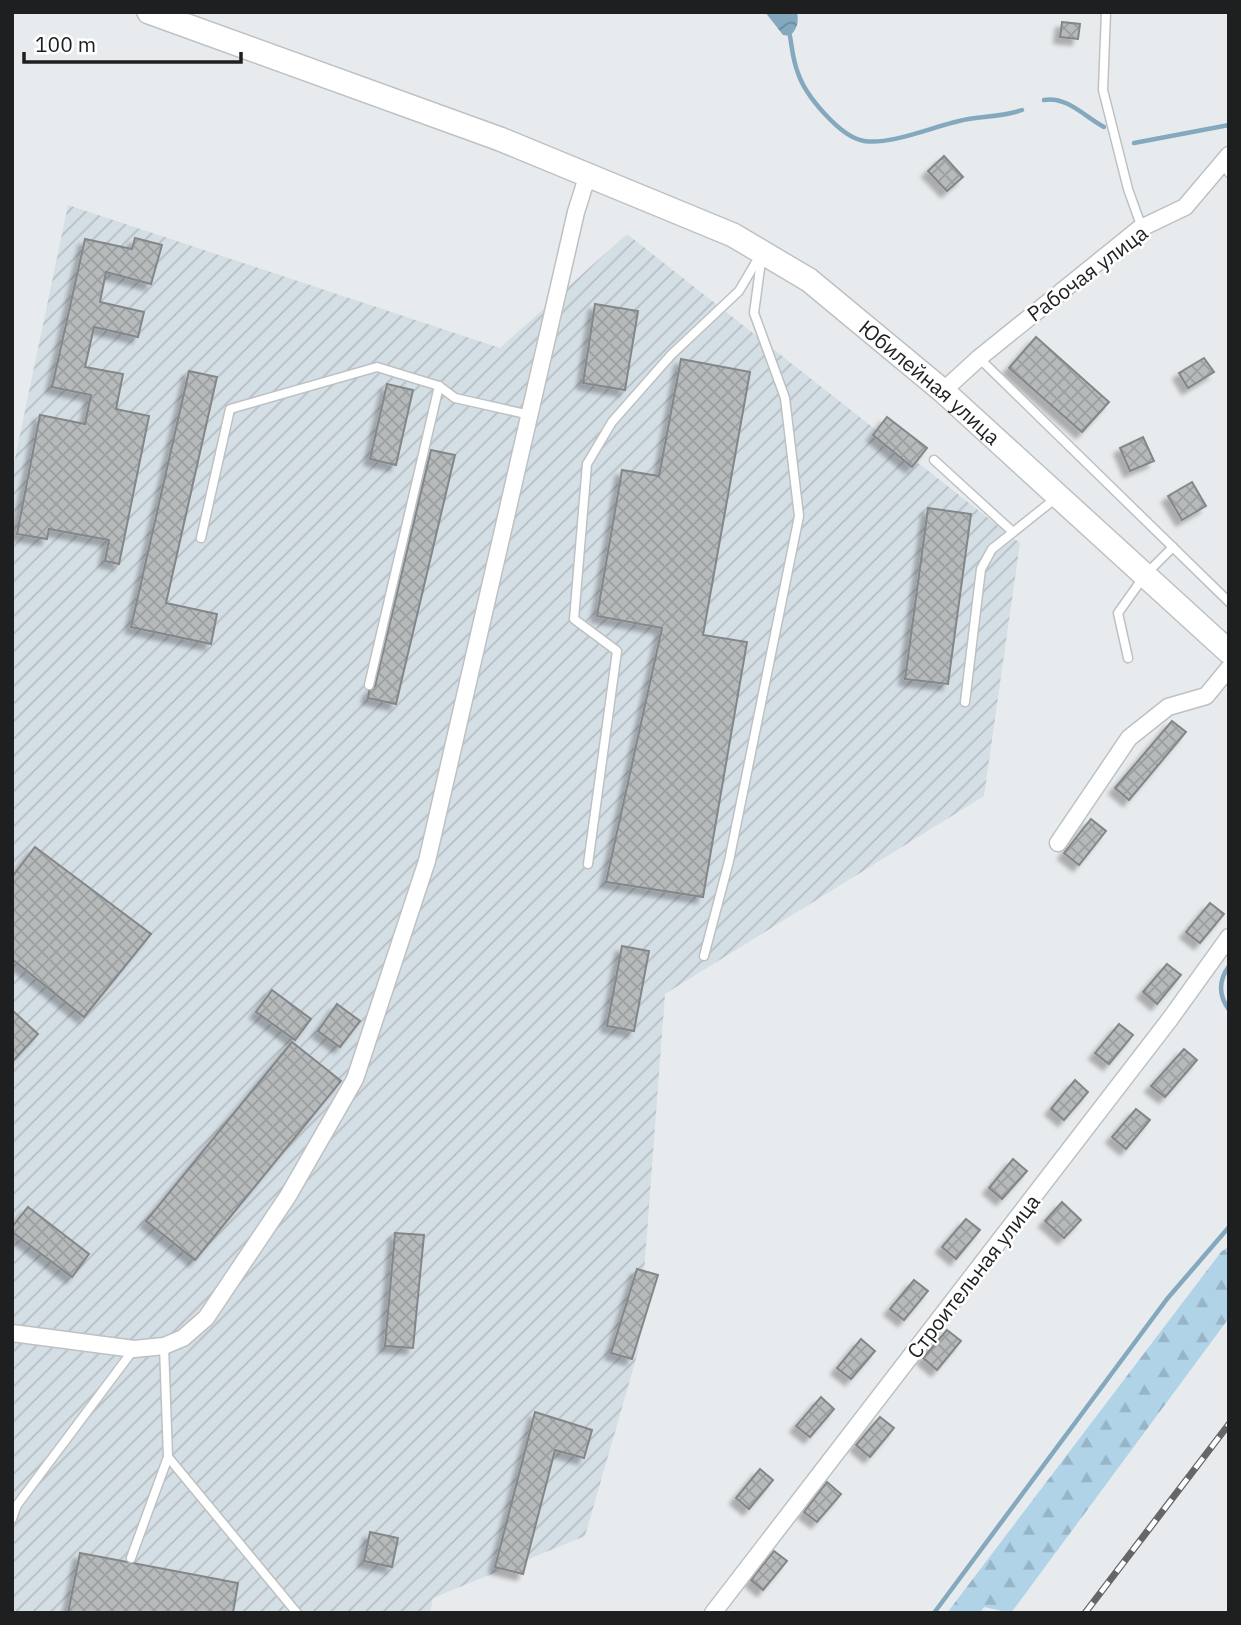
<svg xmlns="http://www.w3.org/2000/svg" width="1241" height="1625" viewBox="0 0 1241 1625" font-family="'IBM Plex Sans',sans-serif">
	<defs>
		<pattern id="industrial-furrows" width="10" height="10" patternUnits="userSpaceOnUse" patternTransform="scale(1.75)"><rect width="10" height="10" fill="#d4dee5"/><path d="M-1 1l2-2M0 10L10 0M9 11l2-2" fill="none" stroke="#b6bec4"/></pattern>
		<pattern id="forest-firs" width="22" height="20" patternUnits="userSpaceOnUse" patternTransform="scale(1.75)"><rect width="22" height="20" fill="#b0d3e8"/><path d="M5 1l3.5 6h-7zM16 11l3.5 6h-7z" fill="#97b5c7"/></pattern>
		<pattern id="water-waves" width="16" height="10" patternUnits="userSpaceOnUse" patternTransform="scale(1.75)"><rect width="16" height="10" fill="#84a9be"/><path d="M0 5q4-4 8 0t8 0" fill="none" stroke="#6b899a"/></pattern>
		<pattern id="building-cross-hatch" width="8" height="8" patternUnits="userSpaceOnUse" patternTransform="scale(1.75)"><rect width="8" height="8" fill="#b6babb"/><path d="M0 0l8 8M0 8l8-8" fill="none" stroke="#9c9fa0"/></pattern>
		<filter id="shadow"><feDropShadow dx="-6" dy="6" stdDeviation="2" flood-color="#0004"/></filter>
	</defs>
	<rect width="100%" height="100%" fill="#e8ebed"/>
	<path fill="url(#industrial-furrows)" d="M68 205 500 348 627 234 1020 543 984 796 665 994 638 1352 585 1536 433 1598 430 1613H12V473Z"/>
	<path fill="url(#forest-firs)" d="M1229 1246V1318L1011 1613 984 1607 980 1613H947L1221 1252Z"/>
	<path fill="url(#water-waves)" d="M765 12H797C799 22 797 29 790 36L783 35Z"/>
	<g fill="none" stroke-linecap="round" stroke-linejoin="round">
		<g stroke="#84a9be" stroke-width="4.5">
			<path d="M790 36C792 48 793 61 798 73 805 95 840 137 864 141 891 145 932 127 959 121 979 116 1003 117 1022 110"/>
			<path d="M1044 100C1067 96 1085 117 1104 127"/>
			<path d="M1134 143 1229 125"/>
			<path d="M1229 966C1218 981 1219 996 1229 1010"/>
			<path d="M934 1613 1167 1299 1229 1227"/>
		</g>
	</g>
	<g fill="url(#building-cross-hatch)" stroke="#848789" stroke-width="2" filter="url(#shadow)">
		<path d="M1062 22 1080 24 1078 39 1060 37Z"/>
		<path d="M944 156 963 177 947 191 928 171Z"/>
		<path d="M135 238 162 245 151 284 106 272 100 302 144 312 138 337 94 327 85 367 123 374 116 409 149 416 119 564 105 561 109 540 49 529 47 539 17 534 40 415 85 424 91 395 52 387 85 239 132 249Z"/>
		<path d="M595 304 638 311 625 390 583 383Z"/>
		<path d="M1036 337 1109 402 1082 432 1009 368Z"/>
		<path d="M1204 358 1214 372 1188 388 1179 373Z"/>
		<path d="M681 359 750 372 703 635 747 642 703 897 606 882 662 628 597 616 622 470 659 476Z"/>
		<path d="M189 371 217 377 166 603 217 614 211 644 131 627Z"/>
		<path d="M387 384 413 390 396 465 370 459Z"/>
		<path d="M887 417 927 448 912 467 873 435Z"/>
		<path d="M1143 437 1154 461 1130 471 1120 448Z"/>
		<path d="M431 450 455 455 396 704 368 698 369 691 375 686Z"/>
		<path d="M1192 482 1206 506 1182 520 1168 496Z"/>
		<path d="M928 508 971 514 948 684 905 679Z"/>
		<path d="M1172 721 1186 732 1129 800 1115 788Z"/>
		<path d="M1091 819 1106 831 1079 865 1064 853Z"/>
		<path d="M35 847 151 934 84 1017 12 959V877Z"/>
		<path d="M1210 903 1224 914 1200 943 1186 932Z"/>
		<path d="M622 946 649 951 634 1031 607 1026Z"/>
		<path d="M1167 964 1181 975 1157 1004 1143 992Z"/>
		<path d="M272 990 311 1019 295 1040 256 1012Z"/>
		<path d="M337 1004 360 1021 340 1047 318 1031Z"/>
		<path d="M12 1010 38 1034 12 1062Z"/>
		<path d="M1119 1024 1133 1035 1109 1064 1095 1053Z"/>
		<path d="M292 1042 341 1081 195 1260 146 1221Z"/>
		<path d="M1184 1049 1197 1060 1165 1097 1151 1086Z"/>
		<path d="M1075 1080 1088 1092 1064 1120 1051 1109Z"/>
		<path d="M1136 1109 1150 1120 1126 1149 1112 1137Z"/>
		<path d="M1013 1159 1027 1171 1002 1199 989 1188Z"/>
		<path d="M1062 1202 1081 1220 1064 1238 1045 1221Z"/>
		<path d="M28 1207 89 1254 72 1277 12 1232V1227Z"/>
		<path d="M966 1219 980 1230 956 1259 942 1247Z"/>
		<path d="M395 1233 424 1235 413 1348 385 1346Z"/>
		<path d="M637 1269 658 1275 632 1359 611 1353Z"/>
		<path d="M914 1280 928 1291 904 1320 890 1309Z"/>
		<path d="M947 1330 961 1341 937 1370 923 1358Z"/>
		<path d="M861 1339 875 1351 851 1379 837 1368Z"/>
		<path d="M821 1397 834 1409 810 1437 796 1426Z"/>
		<path d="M535 1412 592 1430 584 1458 555 1450 523 1574 495 1567Z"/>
		<path d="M880 1417 894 1428 870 1457 856 1445Z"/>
		<path d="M760 1469 773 1480 749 1509 736 1498Z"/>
		<path d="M827 1482 841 1494 817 1522 804 1512Z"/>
		<path d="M370 1532 398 1538 392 1567 364 1561Z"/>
		<path d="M774 1551 787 1561 763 1590 751 1580Z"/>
		<path d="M80 1553 238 1583 233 1613H68Z"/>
	</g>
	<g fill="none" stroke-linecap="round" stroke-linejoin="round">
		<g stroke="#bec1c3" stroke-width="11">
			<g id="service">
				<path d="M1106 12 1103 90 1128 189 1142 228"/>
				<path d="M1222 161 1229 173"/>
				<path d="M979 358 1229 602"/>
				<path d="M934 460 1013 532"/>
				<path d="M201 538 230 409 377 367 439 386 455 398 530 415"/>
				<path d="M1128 658 1118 613 1145 575 1173 547"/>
				<path d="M369 685 439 386"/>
				<path d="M965 702 981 569 992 549 1056 498"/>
				<path d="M588 864 617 651 574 619 587 464 612 422 671 355 739 291 759 257"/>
				<path d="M704 956 729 861 799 516 785 398 754 313 762 254"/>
				<path d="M164 1346 168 1457 297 1613"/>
				<path d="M12 1519 17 1505 134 1349"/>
				<path d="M131 1558 168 1457"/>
			</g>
		</g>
		<g stroke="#bec1c3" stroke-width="19">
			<g id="minor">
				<path d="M943 391 979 358 1139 229 1185 207 1229 155"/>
				<path d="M1058 843 1129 738 1168 707 1206 696 1229 668"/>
				<path d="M12 1333 134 1349 164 1346 183 1338 206 1318 288 1196 355 1079 427 861 576 212 588 174"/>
				<path d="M713 1613 1170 1019 1229 937"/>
			</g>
		</g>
		<g stroke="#bec1c3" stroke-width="26">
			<g id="secondary">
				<path id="s1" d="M149 12 500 139 733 235 809 280 943 391 1229 652"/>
			</g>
		</g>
		<use href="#service" stroke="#fff" stroke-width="8"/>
		<use href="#minor" stroke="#fff" stroke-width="16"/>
		<use href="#secondary" stroke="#fff" stroke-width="23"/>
		<g stroke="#646667" stroke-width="7">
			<path id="rail" d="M1085 1613 1229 1424"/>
		</g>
		<use href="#rail" stroke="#fff" stroke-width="4.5" stroke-dasharray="13" stroke-linecap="butt"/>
	</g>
	<g text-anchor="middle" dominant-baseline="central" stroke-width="5" stroke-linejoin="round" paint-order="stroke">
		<g font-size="21" fill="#1e1f20" stroke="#fff">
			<text transform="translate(1087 273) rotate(-37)">Рабочая улица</text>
			<text stroke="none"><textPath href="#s1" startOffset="872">Юбилейная улица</textPath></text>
			<text transform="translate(973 1276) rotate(-52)">Строительная улица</text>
		</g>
	</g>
	<rect width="1241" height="1625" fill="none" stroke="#1e1f20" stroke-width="28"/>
	<path d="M24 52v10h217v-10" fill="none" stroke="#1e1f20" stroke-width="3.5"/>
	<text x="35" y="52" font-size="21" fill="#1e1f20" stroke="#ffffff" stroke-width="5" paint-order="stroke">100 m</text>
</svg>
